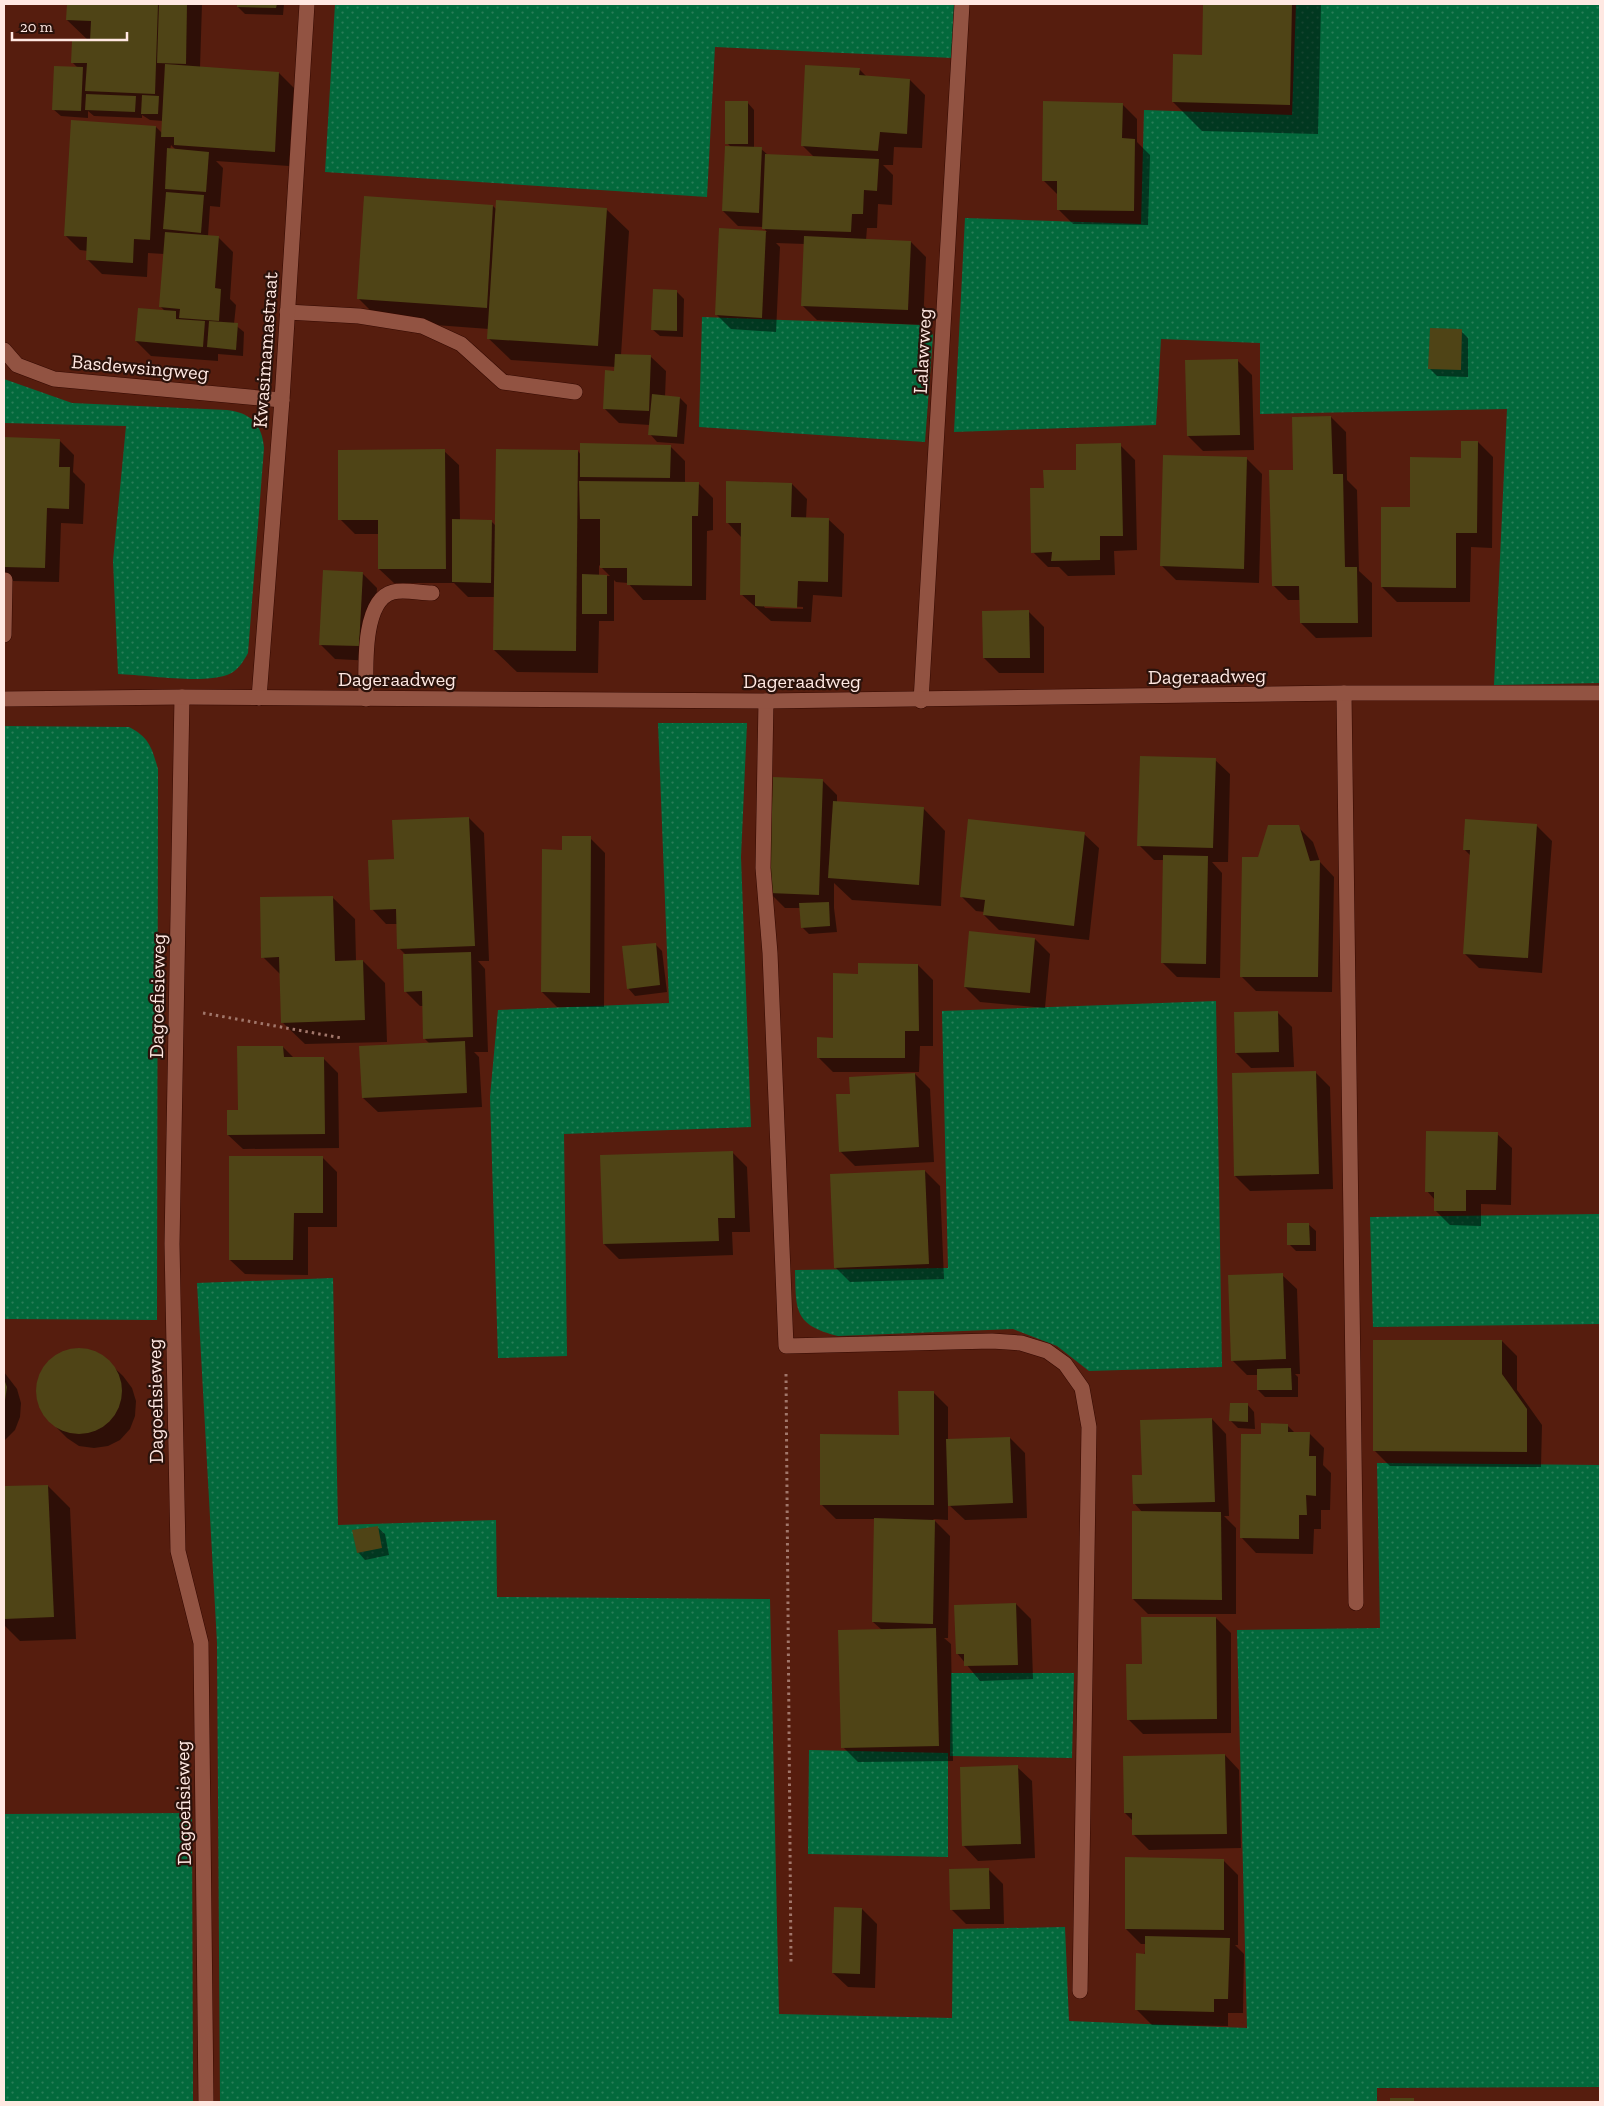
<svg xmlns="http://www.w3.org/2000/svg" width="1604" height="2106" viewBox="0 0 1604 2106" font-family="'Zilla Slab',serif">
	<defs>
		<pattern id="grass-dots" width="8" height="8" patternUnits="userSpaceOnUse" patternTransform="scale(1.25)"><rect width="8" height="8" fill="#03693c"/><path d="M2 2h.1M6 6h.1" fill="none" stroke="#297e58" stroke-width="1.8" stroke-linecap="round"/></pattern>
	</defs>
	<rect width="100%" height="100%" fill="#561d0e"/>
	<g fill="url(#grass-dots)">
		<path d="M335 4H956L953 58 715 47 707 197 325 172Z"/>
		<path d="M1296 4H1600V683L1494 685 1507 409 1260 414V343L1161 339 1156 425 954 432 965 218 1141 224 1144 110 1292 115Z"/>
		<path d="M702 317 924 325 933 335 925 442 699 427Z"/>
		<path d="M4 379 72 403 227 410C251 413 262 424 264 448L248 653C243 662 237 672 227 675 202 684 146 675 118 674L113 561 126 426 4 423Z"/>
		<path d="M658 723H747L741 857 751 1127 564 1134 567 1356 498 1358 490 1097 498 1010 669 1003Z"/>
		<path d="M4 726 129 727C149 737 152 748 158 769L157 1320 4 1319Z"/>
		<path d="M1216 1001 1222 1367 1089 1371 1057 1346 1013 1329 838 1336C794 1325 796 1311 795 1270L948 1268 942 1011Z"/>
		<path d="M1599 1214 1600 1324 1373 1327 1370 1217Z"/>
		<path d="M333 1278 338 1525 496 1520 497 1597 770 1599 779 2014 952 2018 953 1929 1065 1927 1069 2021 1247 2028 1237 1630 1380 1628 1377 1463 1600 1465V2087L1377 2088V2102H220L217 1643 197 1283Z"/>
		<path d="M951 1673H1074L1072 1758 950 1756Z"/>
		<path d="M809 1750 948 1753V1857L808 1854Z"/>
		<path d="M192 1813 193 2102H4V1814Z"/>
	</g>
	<g fill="#0007" fill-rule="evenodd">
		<path d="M68 4H202L200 68 279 73 294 88 289 166 216 161 223 168 220 207 210 206 208 236 218 237 233 252 230 299 236 305 234 324 244 332 243 356 218 354V361L151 356 136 341 166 312 160 306 164 254 148 253 147 277 102 274 87 259 88 251 80 250 65 235 156 127 163 134V121L150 120 142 115V118L94 116 88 111V118L61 116 53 109 78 68 72 62 90 42 67 20ZM171 145 176 150H170Z"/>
		<path d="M238 4H284L283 15 245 14 238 7Z"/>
		<path d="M1204 4H1321L1318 134 1202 131 1173 102 1203 56Z"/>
		<path d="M859 69 867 77 910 80 925 95 922 148 894 147 893 165H883L893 175 892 205 878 204 877 228H867L866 240 911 242 926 257 923 325 817 320 802 305 805 244 776 243 780 247 776 332 731 329 716 314 720 229 767 232 763 227 738 226 723 211 731 147 727 143 747 102 754 110V148L761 149 768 155 814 157 802 145Z"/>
		<path d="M1122 104 1137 119V142L1150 155 1148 225 1073 224 1058 209 1059 196 1043 180Z"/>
		<path d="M493 206 497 210 606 209 629 231 621 355 651 357 666 371 665 397 680 398 687 405 684 444 657 442 650 434V425L619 423 604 408 616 367 511 360 488 338 489 329 381 321 359 299Z"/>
		<path d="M677 292 684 299 683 337 660 336 652 329Z"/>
		<path d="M1461 331 1468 338V377L1437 376 1430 369Z"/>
		<path d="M1237 360 1252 375 1254 450 1203 451 1188 436Z"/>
		<path d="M1331 417 1346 432 1347 480 1357 490 1359 571 1372 583V637L1316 638 1301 623V600H1288L1273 585 1294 471Z"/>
		<path d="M4 438 59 440 74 455 73 472 85 484 83 524 61 523 59 582 12 581 4 573Z"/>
		<path d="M1478 442 1493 457 1492 548 1471 547 1470 602H1397L1382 587 1412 508Z"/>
		<path d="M1120 445 1135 460 1137 550 1114 551 1115 575 1068 576 1059 567H1048L1033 552 1045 489Z"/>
		<path d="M670 446 685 461V483H698L713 498V530L707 531 706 600H643L628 583 616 582 614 580V621H599L598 673 517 672 494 650 495 597H468L454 583H394L379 569V534H355L340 519 444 451 459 465 460 520 491 521 496 526 578 451 581 455ZM599 565 610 576H599Z"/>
		<path d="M1247 459 1262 474 1259 583 1176 580 1161 565Z"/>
		<path d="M792 484 807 499 806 519 829 520 844 534 842 597 813 595 811 622 771 621 741 594 742 538 727 522ZM763 605 803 607V609L765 608Z"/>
		<path d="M362 573 377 588 373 661 335 659 320 644Z"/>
		<path d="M1029 612 1044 627V673H999L984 658Z"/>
		<path d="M1215 760 1230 774 1228 862H1212L1222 873 1220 978 1177 977 1162 962 1164 860H1154L1139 845Z"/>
		<path d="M822 780 837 795V802L923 808 945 831 941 906 852 900 834 883V908L837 932 809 934 802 927 800 908H785L770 893Z"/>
		<path d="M469 818 484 833 489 961H478L485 969 488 1052H474L479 1057 482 1107 378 1112 363 1098 430 1044 425 1039 424 1006H420L406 992V955L399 948 398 924H386L372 909 396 860Z"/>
		<path d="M1537 826 1552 841 1542 973 1479 968 1464 953 1471 856 1464 849Z"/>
		<path d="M1298 827 1313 842 1320 862 1334 877 1332 992 1256 991 1241 976 1259 859Z"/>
		<path d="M1084 834 1099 848 1089 940 999 930 984 915 985 912 976 911 961 896Z"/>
		<path d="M590 838 605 853 604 1007H557L542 992 563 851Z"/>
		<path d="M332 897 355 919 356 961H363L385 983 387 1042 305 1044 282 1022 281 975 263 957Z"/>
		<path d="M1035 939 1050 954 1045 1008 980 1002 965 987Z"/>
		<path d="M655 944 662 951 667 992 635 996 628 988Z"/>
		<path d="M918 965 933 980V1046H920L919 1072H833L818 1057 834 1039 859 975Z"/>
		<path d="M1277 1012 1292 1027 1294 1067 1251 1068 1236 1053Z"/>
		<path d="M283 1047 294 1058H323L338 1073 339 1148 243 1149 228 1135 239 1111Z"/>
		<path d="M1316 1073 1330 1087 1333 1189 1250 1191 1235 1176Z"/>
		<path d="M915 1074 930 1089 934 1162 855 1166 840 1151 851 1095Z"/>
		<path d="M1497 1134 1512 1148 1511 1205 1481 1204V1226L1450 1225 1435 1210V1200L1427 1191Z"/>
		<path d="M732 1152 747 1167 750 1232H732L733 1255 619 1259 604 1244Z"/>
		<path d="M322 1157 337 1172V1227H308V1275L245 1274 230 1260Z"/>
		<path d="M925 1171 940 1186 944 1279 850 1282 835 1267Z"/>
		<path d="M1308 1224 1316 1231V1251H1296L1289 1244Z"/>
		<path d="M1282 1275 1297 1289 1300 1374H1295L1298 1377V1397H1265L1258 1390V1375H1247L1232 1360Z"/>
		<path d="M1502 1341 1517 1356V1390L1542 1425 1541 1467 1390 1466 1375 1451Z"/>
		<path d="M84 1349 107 1361 123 1376 132 1388 136 1401 135 1416 130 1429 120 1440 108 1446 94 1448 79 1446 67 1438 43 1414 39 1403 38 1380 43 1369 61 1353Z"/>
		<path d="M4 1372 17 1389 21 1403 20 1417 15 1430 4 1441Z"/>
		<path d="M933 1392 948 1407V1440L1010 1438 1025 1453 1027 1518 965 1520 948 1504V1520L933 1519 950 1536 948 1638H944L951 1644 953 1761 858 1762 843 1747 882 1630 873 1622 875 1519H836L821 1504 900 1436Z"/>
		<path d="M1247 1404 1254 1412 1255 1429 1238 1428 1231 1421Z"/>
		<path d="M1212 1419 1226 1434 1229 1516H1224L1236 1528V1614H1148L1133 1599 1143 1513 1134 1503Z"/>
		<path d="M1287 1425 1295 1433H1309L1324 1448 1323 1465 1331 1473 1330 1510H1321V1529H1314L1313 1554 1256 1553 1242 1538 1262 1435Z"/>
		<path d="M48 1486 70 1508 76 1639 20 1641 4 1625V1487Z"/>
		<path d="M377 1527 385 1534 389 1555 365 1560 358 1552Z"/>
		<path d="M1016 1604 1031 1619 1033 1679 980 1681 957 1653Z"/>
		<path d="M1216 1618 1231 1633V1733L1143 1734 1128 1719 1144 1665Z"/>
		<path d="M1225 1755 1239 1770 1241 1848 1149 1850 1134 1835 1133 1821 1125 1813Z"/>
		<path d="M1017 1767 1032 1781 1035 1858 978 1861 964 1846Z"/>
		<path d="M1223 1860 1238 1875V1945H1235L1244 1954 1243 2013H1228V2026L1152 2025 1137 2010 1146 1944H1141L1126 1929Z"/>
		<path d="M988 1869 1003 1884 1004 1924H966L951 1909Z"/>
		<path d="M862 1909 877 1924 875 1988 848 1987 833 1973Z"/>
	</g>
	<g fill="#4f4416">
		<path d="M67 4H158L155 94 85 91 87 63H71L72 41H90L91 21 66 20Z"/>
		<path d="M159 4H187L186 64 157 63Z"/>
		<path d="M237 4H277L276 8 237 7Z"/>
		<path d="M1203 4H1292L1290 105 1172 102 1173 54 1202 55Z"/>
		<path d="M165 64 279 72 275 152 174 145V137H161Z"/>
		<path d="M805 65 860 68 859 75 910 79 907 134 880 132 878 151 801 146Z"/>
		<path d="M54 66 83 67 81 111 52 110Z"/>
		<path d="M86 94 136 96 135 112 85 110Z"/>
		<path d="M142 95 159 96 158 114H141Z"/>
		<rect x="725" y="101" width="23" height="43"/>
		<path d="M1043 101 1123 103 1122 138 1135 139 1134 211 1057 210V181H1042Z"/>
		<path d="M71 120 156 126 150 240 134 239 133 263 86 260 87 237 64 236Z"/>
		<path d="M725 146 762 147 759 213 722 211Z"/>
		<path d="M167 148 209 152 206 192 165 189Z"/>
		<path d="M765 154 879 159 877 191 864 190 863 214H852L851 232 762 229Z"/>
		<path d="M166 192 204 195 201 233 163 229Z"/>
		<path d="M364 196 493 205 487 308 357 299Z"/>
		<path d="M496 200 607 208 598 346 487 339Z"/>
		<path d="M719 228 766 231 762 318 715 315Z"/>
		<path d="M165 232 219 236 215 288 221 289 219 321 179 318 180 309 159 307Z"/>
		<path d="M804 236 911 241 908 310 801 306Z"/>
		<path d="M653 289 677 290V331L651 330Z"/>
		<path d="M138 308 176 311V319L205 321 203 347 135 341Z"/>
		<path d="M209 321 238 323 236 350 207 347Z"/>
		<path d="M1430 328 1462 329 1461 370 1428 369Z"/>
		<path d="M615 354 651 355 649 411 603 409 605 370 614 371Z"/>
		<path d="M1238 359 1240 435 1187 436 1185 360Z"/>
		<path d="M652 394 680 397 677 437 648 435Z"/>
		<path d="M1331 416 1333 474H1343L1345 567H1357L1358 623H1300L1299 586H1272L1269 470H1293L1292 417Z"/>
		<path d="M4 437 60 439 59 467H70L69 509 47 508 45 568 4 567Z"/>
		<path d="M1461 441H1478L1477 533H1456V588L1381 587V507H1410V457L1461 458Z"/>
		<path d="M580 443 671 445 670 478 580 477Z"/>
		<path d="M1121 443 1123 536H1100V560L1051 561 1052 552 1031 553 1030 488H1044L1043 470H1076V444Z"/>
		<path d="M445 449 446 569H378V520H338V450Z"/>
		<path d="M496 449 578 450 576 651 493 650Z"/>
		<path d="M1163 455 1247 457 1244 569 1160 566Z"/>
		<path d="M579 481 699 482 698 516H692V586L627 585V568H600V519H580Z"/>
		<path d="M726 481 792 483 791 517 829 518 828 582 798 581 797 608 755 606V595H740L741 523H726Z"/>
		<path d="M452 519 492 520 491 583 452 582Z"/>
		<path d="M323 570 363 572 359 646 319 645Z"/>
		<path d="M582 574 607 575V614H582Z"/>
		<path d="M1029 610 1030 658H983L982 611Z"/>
		<path d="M1140 756 1216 758 1213 848 1137 846Z"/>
		<path d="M773 777 823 779 819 895 769 893Z"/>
		<path d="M833 801 924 807 919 885 828 878Z"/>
		<path d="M469 817 475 946 397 949 396 909 370 910 368 860 394 859 392 820Z"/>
		<path d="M968 819 1085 832 1074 926 983 915 985 900 960 897Z"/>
		<path d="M1465 819 1537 824 1528 958 1463 954 1470 850H1463Z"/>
		<path d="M1268 825H1299L1310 861 1320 860 1318 977H1240L1242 857H1258Z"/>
		<path d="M562 836H591L590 993 541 992 542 849 562 850Z"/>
		<path d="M1163 855 1208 856 1206 964 1161 963Z"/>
		<path d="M333 896 335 961 363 960 365 1020 281 1023 279 957 261 958 260 897Z"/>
		<path d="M829 902 830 926 801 928 799 903Z"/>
		<path d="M969 931 1035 938 1030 993 964 987Z"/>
		<path d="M656 943 660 985 627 989 622 946Z"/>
		<path d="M471 952 473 1037 423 1039 422 991 404 992 403 954Z"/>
		<path d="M858 963 918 964 919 1031H905V1058H817V1037L833 1038V973L858 974Z"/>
		<path d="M1278 1011 1279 1052 1235 1053 1234 1012Z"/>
		<path d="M465 1041 467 1093 362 1098 359 1046Z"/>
		<path d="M237 1046H283L284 1057H324L325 1134 227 1135V1110H238Z"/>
		<path d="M1316 1071 1319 1174 1234 1176 1232 1073Z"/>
		<path d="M915 1073 919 1147 839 1152 836 1094H850L849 1077Z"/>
		<path d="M1426 1131 1498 1132 1496 1190H1466V1211H1434V1192H1425Z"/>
		<path d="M733 1151 735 1218H718L719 1241 603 1244 600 1155Z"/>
		<path d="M229 1156H323V1213H294L293 1260H229Z"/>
		<path d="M925 1170 929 1264 834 1268 830 1174Z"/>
		<path d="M1287 1223H1309L1310 1245H1287Z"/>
		<path d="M1283 1273 1286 1359 1231 1361 1228 1275Z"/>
		<path d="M1373 1340H1502V1374L1527 1409V1452L1373 1451Z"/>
		<circle cx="79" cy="1391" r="43"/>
		<path d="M1291 1368 1292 1390H1257V1369Z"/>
		<path d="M4 1379 7 1387 4 1407Z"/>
		<path d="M898 1391H934V1505H820V1434L899 1435Z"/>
		<path d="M1230 1403H1248V1422L1229 1421Z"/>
		<path d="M1212 1418 1215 1502 1133 1504 1132 1475H1142L1140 1420Z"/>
		<path d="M1261 1423 1288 1424V1432H1310L1309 1456H1316V1496L1306 1495 1307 1515H1299V1539L1240 1538 1241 1434H1261Z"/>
		<path d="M1010 1437 1013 1503 948 1506 946 1439Z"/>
		<path d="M48 1485 54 1617 4 1619V1486Z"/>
		<path d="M1132 1511 1221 1512 1222 1600 1132 1599Z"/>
		<path d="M874 1518 935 1520 933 1624 872 1622Z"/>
		<path d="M378 1526 382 1548 357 1553 352 1530Z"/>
		<path d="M1016 1603 1018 1665 964 1666V1654H956L954 1605Z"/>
		<path d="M1141 1617H1216L1217 1719 1127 1720 1126 1664H1142Z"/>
		<path d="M936 1628 939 1746 841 1748 838 1630Z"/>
		<path d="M1225 1754 1227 1834 1132 1835V1813H1124L1123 1756Z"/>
		<path d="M1018 1765 1021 1844 962 1846 960 1767Z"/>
		<path d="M1125 1857 1224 1859V1930L1125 1929Z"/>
		<path d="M989 1868 990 1909 950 1910 949 1869Z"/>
		<path d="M834 1907 862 1908 860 1974 832 1973Z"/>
		<path d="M1145 1936 1230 1938 1228 1999H1214V2012L1135 2010 1136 1953 1145 1954Z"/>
		<rect x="1390" y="2098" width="24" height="4"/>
	</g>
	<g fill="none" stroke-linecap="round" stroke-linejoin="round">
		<g stroke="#340901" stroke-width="16">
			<g id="lane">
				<path d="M287 312 359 316 422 326 461 344 503 382 575 392"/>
				<path d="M4 635 5 580"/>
				<path d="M1344 693 1356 1603"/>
				<path d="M366 699C366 672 361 600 393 592 404 589 420 593 432 593"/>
				<path d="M766 701 763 868 770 953 786 1346 992 1341 1021 1343 1047 1351 1065 1364 1082 1388 1089 1427 1080 1991"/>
				<path d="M921 701 962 4"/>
			</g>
		</g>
		<g stroke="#340901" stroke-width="16">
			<g id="street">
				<path d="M4 350 17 365 54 379 282 400"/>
				<path d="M182 697 172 1244 178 1551 201 1643 206 2102"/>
				<path d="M259 698 282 400 307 4"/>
				<path d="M4 699 182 697 766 701 1344 693H1600"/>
			</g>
		</g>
		<g stroke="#a1776b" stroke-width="3" stroke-dasharray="2.5 4" stroke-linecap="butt">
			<path d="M203 1013 342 1038"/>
			<path d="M786 1374 791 1963"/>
		</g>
		<use href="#lane" stroke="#925342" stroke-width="15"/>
		<use href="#street" stroke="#925342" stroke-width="15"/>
	</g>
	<g text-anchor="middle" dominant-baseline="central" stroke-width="4.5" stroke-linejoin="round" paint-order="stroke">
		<g font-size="20" fill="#ffe8e2" stroke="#2b120b">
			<text transform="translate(265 350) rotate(-86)">Kwasimamastraat</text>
			<text transform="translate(922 351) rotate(-87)">Lalawweg</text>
			<text transform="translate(140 367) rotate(5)">Basdewsingweg</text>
			<text transform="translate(1207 676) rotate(-1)">Dageraadweg</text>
			<text x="397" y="679">Dageraadweg</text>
			<text x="802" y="681">Dageraadweg</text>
			<text transform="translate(157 996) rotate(-89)">Dagoefisieweg</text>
			<text transform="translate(155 1401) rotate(-91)">Dagoefisieweg</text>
			<text transform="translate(183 1803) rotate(-91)">Dagoefisieweg</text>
		</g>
	</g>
	<rect width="1604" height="2106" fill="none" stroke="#ffe8e2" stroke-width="10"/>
	<path d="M12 32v8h115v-8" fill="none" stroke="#ffe8e2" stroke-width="2.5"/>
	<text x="20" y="32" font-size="15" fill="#ffe8e2" stroke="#2b120b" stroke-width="4" paint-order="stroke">20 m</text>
</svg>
